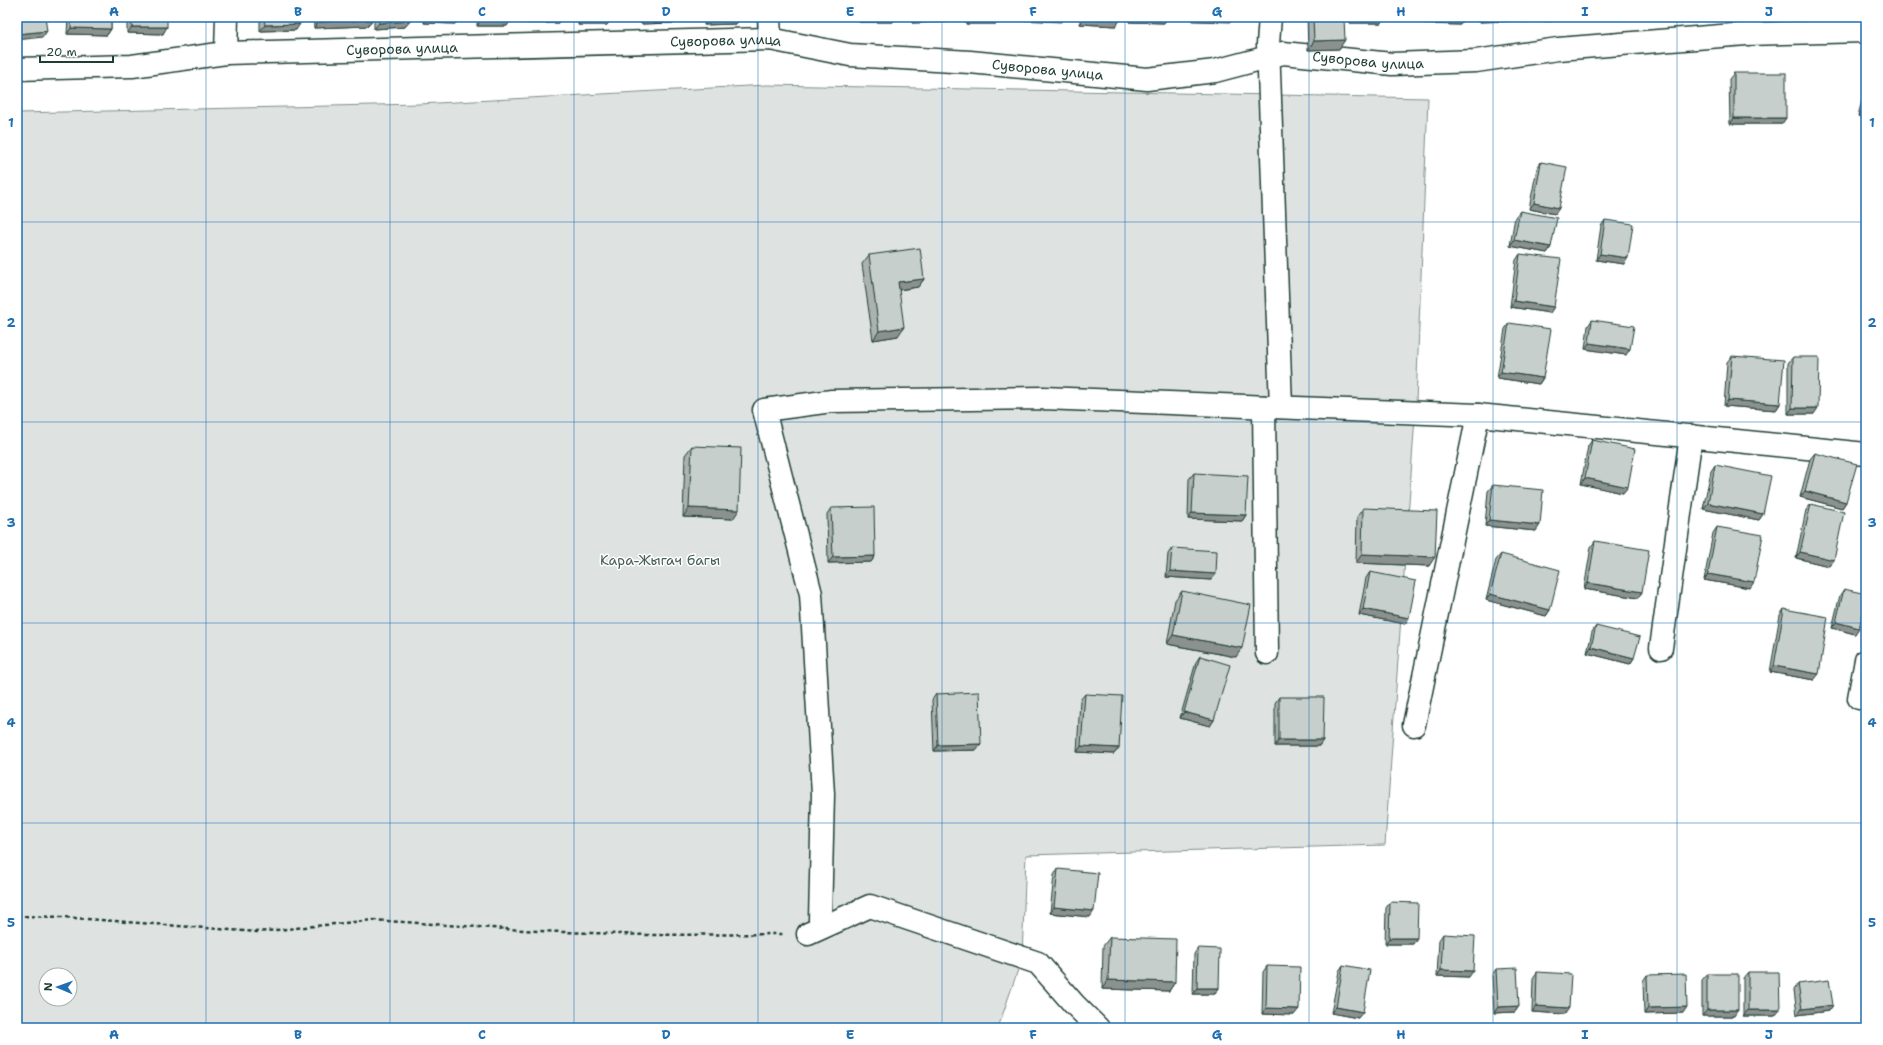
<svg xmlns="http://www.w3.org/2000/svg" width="1883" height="1045" viewBox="0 0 1883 1045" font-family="'Shantell Sans',sans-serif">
	<rect width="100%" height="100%" fill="#fff"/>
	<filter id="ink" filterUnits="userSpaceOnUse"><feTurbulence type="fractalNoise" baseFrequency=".025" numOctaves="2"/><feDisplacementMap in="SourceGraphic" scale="8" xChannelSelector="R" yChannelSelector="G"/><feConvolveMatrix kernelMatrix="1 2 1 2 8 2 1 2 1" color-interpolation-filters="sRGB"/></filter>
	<g filter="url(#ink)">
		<path fill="#dee3e2" stroke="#7e908b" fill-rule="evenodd" d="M767 85 1428 98 1416 403 1385 845 1026 855 1022 958 998 1028H17V113L419 104ZM46 975H70V999H46Z"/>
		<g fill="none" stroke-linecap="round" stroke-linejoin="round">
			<g stroke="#1f3d34" stroke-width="25">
				<g id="minor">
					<path d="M769 17 770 39"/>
					<path d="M1270 17 1268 44 1281 407"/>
					<path d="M226 53 227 17"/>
					<path id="s1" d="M17 69 132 66 226 53 770 39 850 55 970 62 1147 79 1215 71 1283 53 1392 64 1476 61 1558 49 1746 34 1866 31"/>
					<path d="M1264 407 1267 653"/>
					<path d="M1661 648 1691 436"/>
					<path d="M1859 698 1866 660"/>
					<path d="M1414 725 1478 415 1866 454"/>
					<path d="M820 920 823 794 811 594 764 410 832 401 1043 398 1478 415"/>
					<path d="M808 934 870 906 1038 963 1074 1004 1098 1028"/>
				</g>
			</g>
			<path stroke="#1f3d34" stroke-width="2.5" stroke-dasharray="4 3" stroke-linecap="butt" d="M17 916 62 917 257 932 373 920 537 931 648 935 785 934"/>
			<use href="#minor" stroke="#fff" stroke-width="22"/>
		</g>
		<g fill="#abb2af" stroke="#1f3d34">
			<path d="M68 17H111V29L107 35 67 34Z"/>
			<path d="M127 17H167L163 34 127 33Z"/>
			<path d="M260 17H300L296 30 260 31Z"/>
			<path d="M313 17H372V20L368 26 314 28Z"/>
			<path d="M374 17H409L410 21 405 27 374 29Z"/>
			<path d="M424 17H460L455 24 424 23Z"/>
			<path d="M477 17H511V19L507 26H477Z"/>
			<path d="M526 17H562L558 23H526Z"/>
			<path d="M578 17H611V19L607 25H578Z"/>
			<path d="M640 17H677L673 23 641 24Z"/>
			<path d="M704 17H740V18L736 24 704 25Z"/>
			<path d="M859 17H897L893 22H859Z"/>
			<path d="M912 17H952L948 22 912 23Z"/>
			<path d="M966 17H1000L996 24H966Z"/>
			<path d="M1080 17H1120V20L1116 26 1080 24Z"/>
			<path d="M1129 17H1168L1164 23 1129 22Z"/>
			<path d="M1307 17H1344L1339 49 1308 50Z"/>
			<path d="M1350 17H1385L1381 23H1350Z"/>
			<path d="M1425 17H1464V19L1460 25 1425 24Z"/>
			<path d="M1479 17H1512L1509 21 1480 22Z"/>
			<path d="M1521 17H1555L1552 21 1521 22Z"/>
			<path d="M1734 73 1782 124H1730L1729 79Z"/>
			<path d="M1866 84V118L1858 116Z"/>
			<path d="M1541 162 1559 208 1555 214 1529 209 1537 168Z"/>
			<path d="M1520 211 1551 247 1547 253 1510 246 1515 217Z"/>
			<path d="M1605 220 1624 264 1596 260 1601 226Z"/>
			<path d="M1520 254 1550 313 1510 307 1516 260Z"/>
			<path d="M869 255 924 279 918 287 899 290 898 336 873 340 862 264Z"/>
			<path d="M1592 320 1626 355 1585 349 1588 326Z"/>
			<path d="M1509 323 1543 378 1539 384 1497 378 1505 329Z"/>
			<path d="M1732 356 1780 404 1776 410 1724 406 1727 362Z"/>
			<path d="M1793 357 1814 414H1788V363Z"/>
			<path d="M1592 440 1623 493 1581 484 1588 446Z"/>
			<path d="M692 446 733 519 683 517 685 455Z"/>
			<path d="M1815 453 1846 502 1842 508 1800 497 1810 459Z"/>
			<path d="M1715 465 1763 514 1759 520 1703 509 1711 471Z"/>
			<path d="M1194 473 1246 515 1242 521 1188 519 1189 479Z"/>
			<path d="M1493 485 1536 531 1485 526 1488 491Z"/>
			<path d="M1811 504 1834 560 1829 566 1796 558 1806 510Z"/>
			<path d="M831 508 875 556 871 562 828 563 827 514Z"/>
			<path d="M1363 508 1429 566 1356 563 1357 517Z"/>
			<path d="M1717 527 1750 588 1704 580 1713 533Z"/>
			<path d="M1595 541 1642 592 1638 598 1584 589 1591 547Z"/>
			<path d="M1172 548 1216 574 1211 580 1166 577 1168 554Z"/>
			<path d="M1501 554 1550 610 1546 616 1486 600 1496 560Z"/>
			<path d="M1370 572 1405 624 1359 615 1366 578Z"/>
			<path d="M1844 589 1855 634 1832 628 1840 595Z"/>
			<path d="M1182 591 1236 657 1167 644 1175 600Z"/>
			<path d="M1784 609 1814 680 1770 672 1780 615Z"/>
			<path d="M1596 626 1634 658 1630 664 1587 653 1592 632Z"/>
			<path d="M1200 656 1214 720 1210 726 1180 718 1196 662Z"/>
			<path d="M936 694 976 750 934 751 932 700Z"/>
			<path d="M1085 694 1119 748 1114 754 1077 752 1080 700Z"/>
			<path d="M1279 697 1323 740 1319 746H1275V703Z"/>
			<path d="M1058 869 1090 917 1050 913 1054 875Z"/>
			<path d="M1390 902 1413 944H1385L1386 908Z"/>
			<path d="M1443 934 1469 977 1437 976 1439 940Z"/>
			<path d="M1110 937 1175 982 1169 991 1102 989 1103 946Z"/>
			<path d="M1198 948 1219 988 1215 994H1193L1194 954Z"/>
			<path d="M1343 965 1358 1018 1331 1013 1339 971Z"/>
			<path d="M1267 966 1294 1015 1262 1014 1263 972Z"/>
			<path d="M1496 969 1519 1006 1515 1012 1494 1013 1492 975Z"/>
			<path d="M1537 972 1565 1014 1532 1012 1533 978Z"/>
			<path d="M1748 972 1775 1016H1743V978Z"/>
			<path d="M1707 974 1734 1016H1702V980Z"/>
			<path d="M1647 975 1683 1013 1644 1014 1643 981Z"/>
			<path d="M1798 984 1833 1005 1829 1011 1797 1015 1794 990Z"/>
		</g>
		<g fill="#8b918f" stroke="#1f3d34">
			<path d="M428 17 460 18 455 24 424 23Z"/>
			<path d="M530 17H562L558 23H526Z"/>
			<path d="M670 17H677L673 23 641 24 645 18Z"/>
			<path d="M863 17H897L893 22H859Z"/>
			<path d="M916 17H952L948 22 912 23Z"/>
			<path d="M1000 17 996 24H966L970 18Z"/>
			<path d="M1022 17H1064L1061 22 1020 20Z"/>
			<path d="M1132 17H1168L1164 23 1129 22Z"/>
			<path d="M1194 17H1234L1231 22 1192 21Z"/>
			<path d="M1354 17H1385L1381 23H1350Z"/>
			<path d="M1483 17H1512L1509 21 1480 22Z"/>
			<path d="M1525 17H1555L1552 21 1521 22Z"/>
			<path d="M1860 17H1866V19L1859 18Z"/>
			<path d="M740 18 736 24 704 25 709 19Z"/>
			<path d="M1084 18 1120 20 1116 26 1080 24Z"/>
			<path d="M1429 18 1464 19 1460 25 1425 24Z"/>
			<path d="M511 19 507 26H477L481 20Z"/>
			<path d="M582 19H611L607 25H578Z"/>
			<path d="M372 20 368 26 314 28 318 22Z"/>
			<path d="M410 21 405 27 374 29 379 23Z"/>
			<path d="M300 24 296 30 260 31 265 25Z"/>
			<path d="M132 27H167L163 34 127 33Z"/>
			<path d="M71 28 111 29 107 35 67 34Z"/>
			<path d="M47 31 43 37 17 40V34Z"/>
			<path d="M1345 40 1339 49 1308 50 1314 41Z"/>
			<path d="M1862 110 1866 111V118L1858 116Z"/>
			<path d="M1734 118H1786L1782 124H1730Z"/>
			<path d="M1534 203 1559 208 1555 214 1529 209Z"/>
			<path d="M1514 240 1551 247 1547 253 1510 246Z"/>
			<path d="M1600 254 1628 258 1624 264 1596 260Z"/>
			<path d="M924 279 918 287 891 291 898 282Z"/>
			<path d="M1514 301 1554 307 1550 313 1510 307Z"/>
			<path d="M904 327 898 336 873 340 879 331Z"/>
			<path d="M1589 343 1630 349 1626 355 1585 349Z"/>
			<path d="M1501 372 1543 378 1539 384 1497 378Z"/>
			<path d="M1728 400 1780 404 1776 410 1724 406Z"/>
			<path d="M1792 408H1818L1814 414H1788Z"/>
			<path d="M1585 478 1628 487 1623 493 1581 484Z"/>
			<path d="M1805 491 1846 502 1842 508 1800 497Z"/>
			<path d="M1708 503 1763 514 1759 520 1703 509Z"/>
			<path d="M689 508 739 510 733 519 683 517Z"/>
			<path d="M1192 513 1246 515 1242 521 1188 519Z"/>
			<path d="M1489 520 1540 525 1536 531 1485 526Z"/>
			<path d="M1800 552 1834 560 1829 566 1796 558Z"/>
			<path d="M1362 554 1435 557 1429 566 1356 563Z"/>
			<path d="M875 556 871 562 828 563 833 557Z"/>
			<path d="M1170 571 1216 574 1211 580 1166 577Z"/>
			<path d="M1708 574 1754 582 1750 588 1704 580Z"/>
			<path d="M1588 583 1642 592 1638 598 1584 589Z"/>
			<path d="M1490 594 1550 610 1546 616 1486 600Z"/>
			<path d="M1363 609 1409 618 1405 624 1359 615Z"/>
			<path d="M1836 622 1859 628 1855 634 1832 628Z"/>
			<path d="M1173 635 1242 648 1236 657 1167 644Z"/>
			<path d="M1591 647 1634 658 1630 664 1587 653Z"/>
			<path d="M1774 666 1819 674 1814 680 1770 672Z"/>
			<path d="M1184 712 1214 720 1210 726 1180 718Z"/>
			<path d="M1279 740H1323L1319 746H1275Z"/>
			<path d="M981 744 976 750 934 751 938 745Z"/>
			<path d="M1081 746 1119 748 1114 754 1077 752Z"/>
			<path d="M1054 907 1094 911 1090 917 1050 913Z"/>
			<path d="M1389 938H1417L1413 944H1385Z"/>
			<path d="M1441 970 1473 971 1469 977 1437 976Z"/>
			<path d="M1108 980 1175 982 1169 991 1102 989Z"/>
			<path d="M1197 988H1219L1215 994H1193Z"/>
			<path d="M1833 1005 1829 1011 1797 1015 1802 1009Z"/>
			<path d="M1519 1006 1515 1012 1494 1013 1498 1007Z"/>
			<path d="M1536 1006 1569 1008 1565 1014 1532 1012Z"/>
			<path d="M1336 1007 1363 1012 1358 1018 1331 1013Z"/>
			<path d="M1687 1007 1683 1013 1644 1014 1648 1008Z"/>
			<path d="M1266 1008 1299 1009 1294 1015 1262 1014Z"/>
			<path d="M1707 1010H1738L1734 1016H1702Z"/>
			<path d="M1748 1010H1780L1775 1016H1743Z"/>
		</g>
		<g fill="#c7cfcc" stroke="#1f3d34">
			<path d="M17 17H45L47 31 17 34Z"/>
			<path d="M72 17H111V29L71 28Z"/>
			<rect x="132" y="17" width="35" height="10"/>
			<path d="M264 17H300V24L265 25Z"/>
			<path d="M318 17H372V20L318 22Z"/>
			<path d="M378 17H409L410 21 379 23Z"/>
			<path d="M428 17H460V18Z"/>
			<path d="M481 17H511V19L481 20Z"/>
			<rect x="582" y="17" width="29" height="2"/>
			<path d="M645 17H670L645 18Z"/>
			<path d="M708 17H740V18L709 19Z"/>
			<path d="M970 17H1000L970 18Z"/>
			<path d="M1084 17H1120V20L1084 18Z"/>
			<path d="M1313 17H1344L1345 40 1314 41Z"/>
			<path d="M1429 17H1464V19L1429 18Z"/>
			<rect x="1734" y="73" width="52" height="45"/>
			<path d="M1866 95V111L1862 110Z"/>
			<path d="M1541 162 1567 167 1559 208 1534 203Z"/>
			<path d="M1520 211 1557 218 1551 247 1514 240Z"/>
			<path d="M1605 220 1633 224 1628 258 1600 254Z"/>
			<path d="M920 248 924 279 898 282 904 327 879 331 869 255Z"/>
			<path d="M1520 254 1561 259 1554 307 1514 301Z"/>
			<path d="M1592 320 1634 326 1630 349 1589 343Z"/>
			<path d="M1509 323 1551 329 1543 378 1501 372Z"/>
			<path d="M1732 356 1784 360 1780 404 1728 400Z"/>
			<path d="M1793 357H1819L1818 408H1792Z"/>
			<path d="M1592 440 1635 449 1628 487 1585 478Z"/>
			<path d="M692 446 741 448 739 510 689 508Z"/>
			<path d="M1815 453 1857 464 1846 502 1805 491Z"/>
			<path d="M1715 465 1771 476 1763 514 1708 503Z"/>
			<path d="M1194 473 1248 476 1246 515 1192 513Z"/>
			<path d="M1493 485 1543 490 1540 525 1489 520Z"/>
			<path d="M1811 504 1844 512 1834 560 1800 552Z"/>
			<path d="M874 507 875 556 833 557 831 508Z"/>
			<path d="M1363 508 1437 511 1435 557 1362 554Z"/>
			<path d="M1717 527 1763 535 1754 582 1708 574Z"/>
			<path d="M1595 541 1649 550 1642 592 1588 583Z"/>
			<path d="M1172 548 1217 551 1216 574 1170 571Z"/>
			<path d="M1501 554 1560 570 1550 610 1490 594Z"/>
			<path d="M1370 572 1416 581 1409 618 1363 609Z"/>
			<path d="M1844 589 1866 594V601L1859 628 1836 622Z"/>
			<path d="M1182 591 1251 605 1242 648 1173 635Z"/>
			<path d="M1784 609 1828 617 1819 674 1774 666Z"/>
			<path d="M1596 626 1640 637 1634 658 1591 647Z"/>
			<path d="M1200 656 1230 665 1214 720 1184 712Z"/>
			<path d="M979 692 981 744 938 745 936 694Z"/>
			<path d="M1085 694 1122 696 1119 748 1081 746Z"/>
			<path d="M1279 697H1324L1323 740H1279Z"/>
			<path d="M1058 869 1098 873 1094 911 1054 907Z"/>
			<path d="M1390 902 1418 903 1417 938H1389Z"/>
			<path d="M1443 934 1475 936 1473 971 1441 970Z"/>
			<path d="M1110 937 1176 939 1175 982 1108 980Z"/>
			<path d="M1198 948 1220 949 1219 988H1197Z"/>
			<path d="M1343 965 1370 970 1363 1012 1336 1007Z"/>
			<path d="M1267 966 1300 967 1299 1009 1266 1008Z"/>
			<path d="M1517 968 1519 1006 1498 1007 1496 969Z"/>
			<path d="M1537 972 1571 974 1569 1008 1536 1006Z"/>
			<path d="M1748 972H1779L1780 1010H1748Z"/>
			<path d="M1686 974 1687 1007 1648 1008 1647 975Z"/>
			<rect x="1707" y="974" width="31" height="36"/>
			<path d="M1829 980 1833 1005 1802 1009 1798 984Z"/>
		</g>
	</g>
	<path fill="none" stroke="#1f6fb2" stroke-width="1" stroke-opacity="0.55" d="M206 17V1028M390 17V1028M574 17V1028M758 17V1028M942 17V1028M1125 17V1028M1309 17V1028M1493 17V1028M1677 17V1028M17 222H1866M17 422H1866M17 623H1866M17 823H1866"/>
	<g text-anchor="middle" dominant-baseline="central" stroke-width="3" stroke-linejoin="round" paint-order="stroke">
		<g font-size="14" fill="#1f3d34" stroke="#fff">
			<text stroke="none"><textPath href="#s1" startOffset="710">Суворова улица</textPath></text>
			<text stroke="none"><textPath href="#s1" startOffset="386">Суворова улица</textPath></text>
			<text stroke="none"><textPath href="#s1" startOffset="1358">Суворова улица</textPath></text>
			<text stroke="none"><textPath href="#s1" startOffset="1034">Суворова улица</textPath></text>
		</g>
		<g font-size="14" fill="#455e57" stroke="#fff">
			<text x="660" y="560">Кара-Жыгач багы</text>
		</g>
	</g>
	<rect width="1883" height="1045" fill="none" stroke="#fff" stroke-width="44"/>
	<g transform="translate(58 987) rotate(272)"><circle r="19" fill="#ffffff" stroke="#a5b1ae"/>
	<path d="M0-3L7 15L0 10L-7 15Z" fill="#1f6fb2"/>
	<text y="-6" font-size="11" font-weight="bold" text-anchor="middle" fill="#1f3d34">N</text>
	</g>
	<path d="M40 56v6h73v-6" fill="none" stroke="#1f3d34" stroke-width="2"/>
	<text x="46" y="56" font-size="12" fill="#1f3d34" stroke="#ffffff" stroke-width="3" paint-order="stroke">20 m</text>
	<rect x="22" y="22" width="1839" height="1001" fill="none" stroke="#1f6fb2" stroke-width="1.5"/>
	<g font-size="13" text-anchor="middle" font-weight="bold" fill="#1f6fb2">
		<text x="114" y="16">A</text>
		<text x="298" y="16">B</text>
		<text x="482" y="16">C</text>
		<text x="666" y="16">D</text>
		<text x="850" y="16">E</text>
		<text x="1033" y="16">F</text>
		<text x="1217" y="16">G</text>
		<text x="1401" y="16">H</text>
		<text x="1585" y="16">I</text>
		<text x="1769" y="16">J</text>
		<text x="11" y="127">1</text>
		<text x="1872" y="127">1</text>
		<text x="11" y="327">2</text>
		<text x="1872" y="327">2</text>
		<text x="11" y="527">3</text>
		<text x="1872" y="527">3</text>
		<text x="11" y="727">4</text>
		<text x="1872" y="727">4</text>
		<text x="11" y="927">5</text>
		<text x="1872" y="927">5</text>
		<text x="114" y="1039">A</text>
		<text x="298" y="1039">B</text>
		<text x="482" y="1039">C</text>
		<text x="666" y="1039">D</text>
		<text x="850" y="1039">E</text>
		<text x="1033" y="1039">F</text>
		<text x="1217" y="1039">G</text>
		<text x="1401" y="1039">H</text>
		<text x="1585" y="1039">I</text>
		<text x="1769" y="1039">J</text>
	</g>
</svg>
